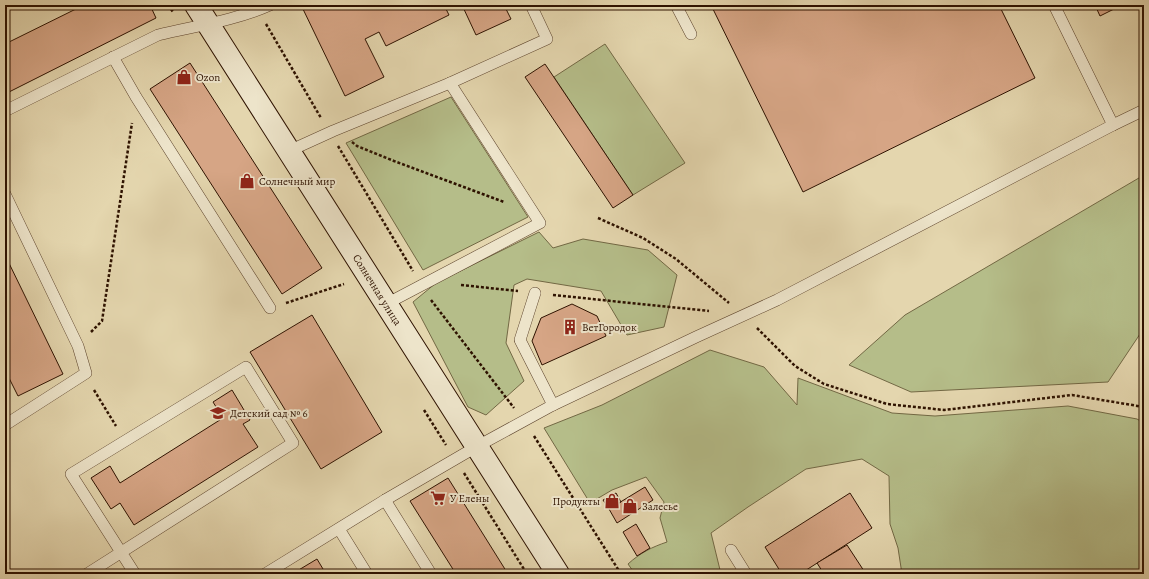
<svg xmlns="http://www.w3.org/2000/svg" width="1149" height="579" viewBox="0 0 1149 579" font-family="Alegreya,serif">
	<rect width="100%" height="100%" fill="#e4d6ae"/>
	<filter id="stains"><feTurbulence type="fractalNoise" baseFrequency=".005" numOctaves="4"/><feColorMatrix values="0 0 0 0 .2 0 0 0 0 .09 0 0 0 0 .02 0 0 0 .5 -.17"/></filter>
	<radialGradient id="worn" r=".72"><stop offset=".6" stop-color="#630" stop-opacity="0"/><stop offset="1" stop-color="#630" stop-opacity=".3"/></radialGradient>
	<g fill="#b5bd89" stroke="#726844">
		<path d="M605 44 685 163 633 195 554 77Z"/>
		<path d="M451 97 528 217 423 270 346 143Z"/>
		<path d="M1144 175V328L1108 382 911 392 849 365 905 315Z"/>
		<path d="M539 232 553 248 583 239 648 250 677 275 664 327 627 335 601 291 527 279 514 285 506 343 524 381 486 415 468 407 413 302 436 283Z"/>
		<path d="M710 350 764 367 797 405 798 378 892 413 935 416 1068 406 1137 419 1144 423V574H902L898 548 890 524 889 476 862 459 806 469 748 507 711 533 721 574H635L628 564C640 553 652 547 667 542L660 518 664 502 646 477 612 490 590 503 544 428 602 405Z"/>
	</g>
	<g fill="#d6a585" stroke="#2e1200">
		<path d="M84 5H150L156 18 5 94V44Z"/>
		<path d="M306 5H444L449 15 386 46 379 32 365 39 384 77 345 96 302 7Z"/>
		<path d="M462 5H504L511 19 476 35Z"/>
		<path d="M711 5H999L1035 78 803 192Z"/>
		<path d="M1095 5H1122L1100 16Z"/>
		<path d="M190 63 322 268 282 294 150 89Z"/>
		<path d="M545 64 633 195 613 208 525 77Z"/>
		<path d="M5 255 63 374 18 396 5 370Z"/>
		<path d="M572 304 597 316 606 336 542 365 532 341 541 318Z"/>
		<path d="M312 315 382 432 321 469 250 352Z"/>
		<path d="M232 390 250 420 243 424 258 447 134 525 120 503 111 509 91 478 110 466 120 483 223 418 213 402Z"/>
		<path d="M448 478 508 574H456L410 501Z"/>
		<path d="M645 487 653 500 617 523 609 509Z"/>
		<path d="M616 493 621 502 609 509 603 500Z"/>
		<path d="M850 493 872 528 800 574H782L765 547Z"/>
		<path d="M636 524 650 548 637 556 623 532Z"/>
		<path d="M847 545 866 574H824L817 563Z"/>
		<path d="M317 559 326 574H292Z"/>
	</g>
	<g fill="none" stroke-linecap="round" stroke-linejoin="round">
		<g stroke="#5c432c" stroke-width="12">
			<g id="lane">
				<path d="M676 5 691 34"/>
				<path d="M1054 5 1113 125"/>
				<path d="M113 57 136 97 270 308"/>
				<path d="M5 111 158 35C195 26 234 21 270 5"/>
				<path d="M289 151 333 131 450 83 547 39 531 5"/>
				<path d="M5 194 78 346 86 373 5 425"/>
				<path d="M535 293 520 340 553 405"/>
				<path d="M386 304 540 223 450 83"/>
				<path d="M385 500 431 574"/>
				<path d="M339 529 367 574"/>
				<path d="M731 550 746 574"/>
				<path d="M87 574 293 443 246 367 71 474 135 574"/>
				<path d="M265 574 385 500 476 447 553 405 696 337 777 300 1113 125 1144 110"/>
			</g>
		</g>
		<g stroke="#2e1200" stroke-width="24">
			<path id="secondary" d="M196 5 558 574"/>
		</g>
		<g stroke="#2e1200" stroke-width="2.5" stroke-dasharray="3 2" stroke-linecap="butt">
			<path d="M168 5 173 12"/>
			<path d="M5 8 12 5"/>
			<path d="M266 24 321 118"/>
			<path d="M352 142 357 146 394 161 504 202"/>
			<path d="M338 146 413 271"/>
			<path d="M598 218 643 238 676 259 729 303"/>
			<path d="M461 285 518 291"/>
			<path d="M553 295 709 311"/>
			<path d="M431 300 514 408"/>
			<path d="M286 303 344 284"/>
			<path d="M757 328 795 366 824 384 887 404 944 410 1072 395 1144 407"/>
			<path d="M91 332 102 321 132 123"/>
			<path d="M94 390 116 426"/>
			<path d="M424 410 446 445"/>
			<path d="M534 436 621 574"/>
			<path d="M464 473 527 574"/>
		</g>
		<use href="#lane" stroke="#ede4ca" stroke-width="11"/>
		<use href="#secondary" stroke="#ede4ca" stroke-width="22"/>
	</g>
	<defs>
		<g id="shop-bare" transform="scale(1.2)"><path d="M-5-2.5h2.3a2.7 3.5 0 0 1 5.4 0H5L5.5 6h-11ZM-1.5-2.5h3a1.5 2.3 0 0 0-3 0Z" fill="#8f2418" stroke="#ede4ca" stroke-width="2.5" paint-order="stroke"/></g>
		<g id="building-bare" transform="scale(1.2)"><path d="M-4-6H4V6H1V3H-1V6H-4ZM-2.5-4.3h1.7v1.8h-1.7ZM.8-4.3h1.7v1.8H.8ZM-2.5-1h1.7V.8h-1.7ZM.8-1h1.7V.8H.8Z" fill="#8f2418" stroke="#ede4ca" stroke-width="2.5" paint-order="stroke"/></g>
		<g id="school-bare" transform="scale(1.2)"><path d="M0-5L7-2L0 1L-7-2ZM-4 1L0 2.5L4 1V4Q0 6-4 4Z" fill="#8f2418" stroke="#ede4ca" stroke-width="2.5" paint-order="stroke"/></g>
		<g id="supermarket-bare" transform="scale(1.2)"><path d="M-6-5.5h2.5l.6 2H6L4.5 2H-2.5L-4.4-4H-6ZM-1.5 3.2a1.3 1.3 0 1 0 .1 0ZM3 3.2a1.3 1.3 0 1 0 .1 0Z" fill="#8f2418" stroke="#ede4ca" stroke-width="2.5" paint-order="stroke"/></g>
	</defs>
	<g fill-rule="evenodd">
		<use href="#shop-bare" x="184" y="77"/>
		<use href="#shop-bare" x="247" y="181"/>
		<use href="#building-bare" x="570" y="327"/>
		<use href="#school-bare" x="218" y="413"/>
		<use href="#supermarket-bare" x="438" y="498"/>
		<use href="#shop-bare" x="612" y="501"/>
		<use href="#shop-bare" x="630" y="506"/>
	</g>
	<g text-anchor="middle" dominant-baseline="central" stroke-width="4" stroke-linejoin="round" paint-order="stroke">
		<g font-size="11" fill="#2e1200" stroke="#ede4ca" text-anchor="start">
			<text x="196" y="77">Ozon</text>
			<text x="259" y="181">Солнечный мир</text>
			<text x="582" y="327">ВетГородок</text>
			<text x="230" y="413">Детский сад № 6</text>
			<text x="450" y="498">У Елены</text>
			<text x="600" y="501" text-anchor="end">Продукты</text>
			<text x="642" y="506">Залесье</text>
		</g>
		<g font-size="11" fill="#2e1200" stroke="#ede4ca">
			<text transform="translate(377 290) rotate(58)">Солнечная улица</text>
		</g>
	</g>
	<rect width="1149" height="579" fill="none" stroke="#e4d6ae" stroke-width="20"/>
	<rect x="6" y="6" width="1137" height="567" fill="none" stroke="#2e1200" stroke-width="2"/>
	<rect x="10" y="10" width="1129" height="559" fill="none" stroke="#2e1200"/>
	<rect width="100%" height="100%" filter="url(#stains)"/>
	<rect width="100%" height="100%" fill="url(#worn)"/>
</svg>
